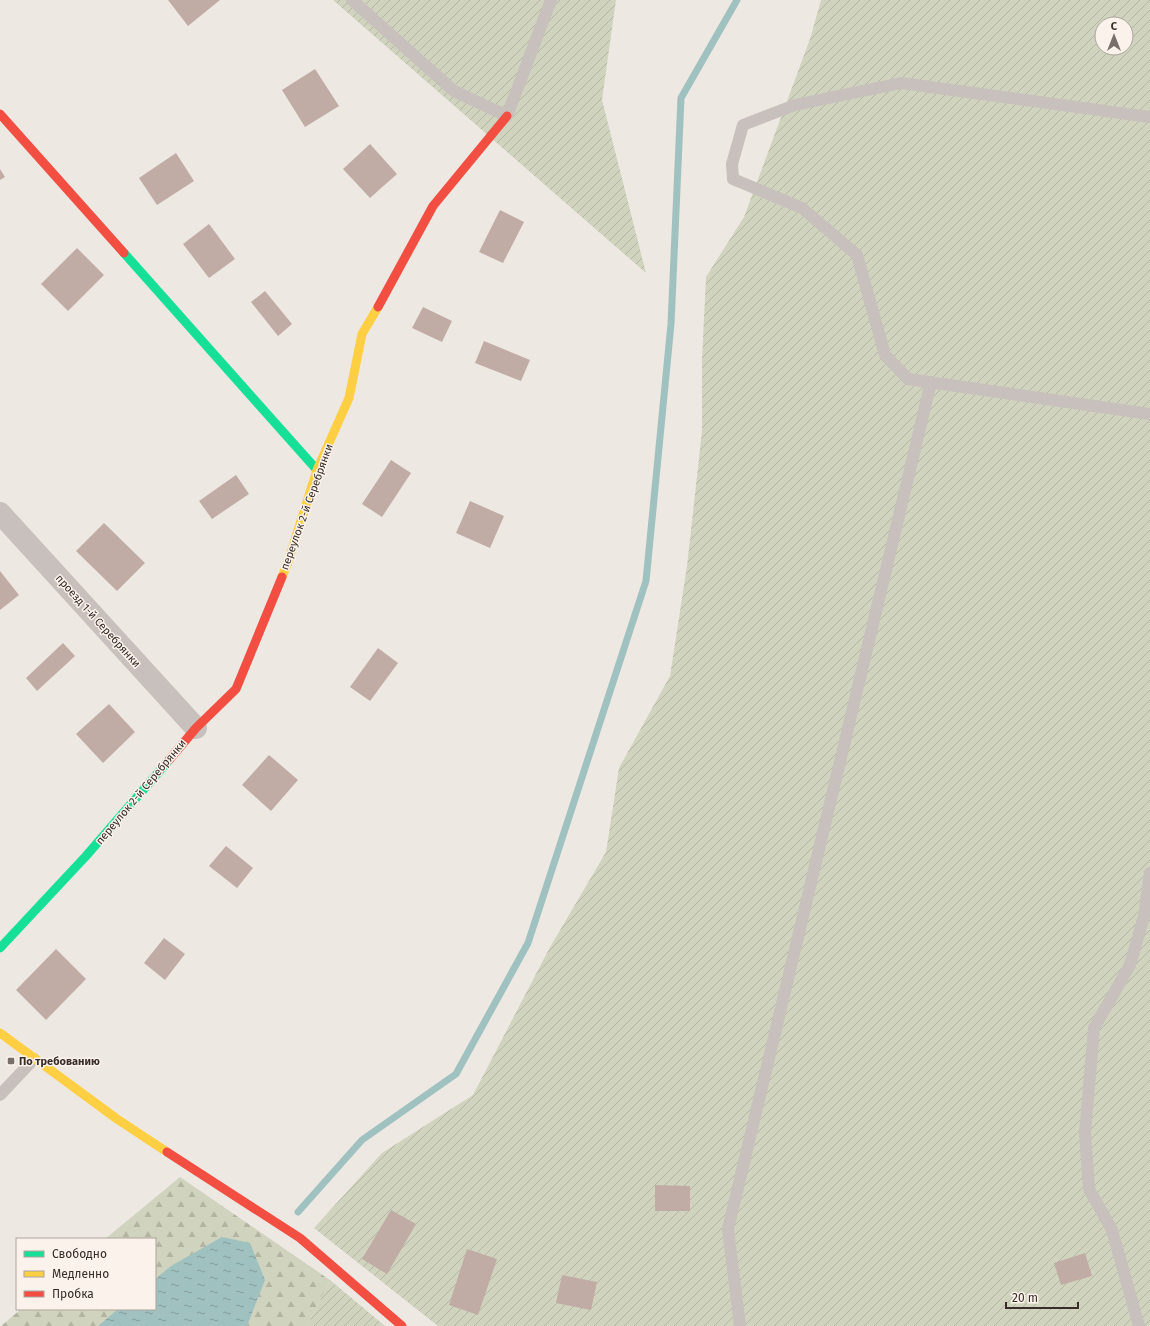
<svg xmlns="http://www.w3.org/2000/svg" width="1150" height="1326" viewBox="0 0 1150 1326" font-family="'Fira Sans',sans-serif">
	<defs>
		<pattern id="forest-firs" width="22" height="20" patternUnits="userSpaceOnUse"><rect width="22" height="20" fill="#d0d3bd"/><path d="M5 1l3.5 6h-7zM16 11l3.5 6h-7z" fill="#b3b5a2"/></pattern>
		<pattern id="garden-furrows" width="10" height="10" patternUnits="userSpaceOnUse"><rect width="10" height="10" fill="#d0d3bd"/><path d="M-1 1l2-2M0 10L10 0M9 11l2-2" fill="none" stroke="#b3b5a2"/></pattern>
		<pattern id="water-ripples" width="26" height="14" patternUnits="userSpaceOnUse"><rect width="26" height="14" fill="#9fc1bf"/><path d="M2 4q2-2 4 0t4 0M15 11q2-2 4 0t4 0" fill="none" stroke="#839d9b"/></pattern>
	</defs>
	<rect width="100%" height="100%" fill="#eee8e3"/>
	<path fill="url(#forest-firs)" d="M180 1177 330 1280 307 1326H1L21 1309H155V1239H105Z"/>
	<g fill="url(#garden-furrows)" fill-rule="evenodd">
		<path d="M333 0H616L602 100 646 273Z"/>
		<path d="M821 0H1150V1326H438L314 1228 382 1153 473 1095 549 949 606 852 619 768 670 676 687 566 702 431V359L706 277 744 217 810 39ZM1102 24H1126V48H1102Z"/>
		<path d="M330 1280 385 1326H307Z"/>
	</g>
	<path fill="url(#water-ripples)" d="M222 1237 250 1243 265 1280 247 1326H98L118 1309H155V1279L171 1266Z"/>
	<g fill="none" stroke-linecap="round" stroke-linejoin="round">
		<path stroke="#9fc1bf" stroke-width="7" d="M298 1212 362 1140 456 1074 528 943 646 581 671 324 681 98 737 0"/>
	</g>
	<g fill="#c1aca5">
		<path d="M168 0H220L188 26Z"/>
		<path d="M315 69 339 106 305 127 282 90Z"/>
		<path d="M370 144 397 174 370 198 343 169Z"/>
		<path d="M176 153 194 181 157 205 139 178Z"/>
		<path d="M0 169 5 177 0 180Z"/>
		<path d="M500 210 524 222 503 263 479 252Z"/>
		<path d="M209 224 235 259 209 278 183 244Z"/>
		<path d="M77 248 104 275 68 311 41 284Z"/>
		<path d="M265 291 292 324 278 336 251 302Z"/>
		<path d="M423 307 452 321 442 342 412 328Z"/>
		<path d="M484 341 530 360 521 381 475 363Z"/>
		<path d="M391 460 411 473 382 517 362 504Z"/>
		<path d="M236 475 249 494 212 519 199 501Z"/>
		<path d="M470 501 504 516 490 548 456 533Z"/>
		<path d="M104 523 145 563 117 591 76 551Z"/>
		<path d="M0 571 19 595 0 610Z"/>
		<path d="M63 643 75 656 37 691 26 678Z"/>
		<path d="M378 648 398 663 370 701 350 687Z"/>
		<path d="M109 704 135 732 103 763 76 734Z"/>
		<path d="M269 755 298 780 271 811 242 785Z"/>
		<path d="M226 846 253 868 237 888 209 866Z"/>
		<path d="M164 938 185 954 165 980 144 963Z"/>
		<path d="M56 949 86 979 46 1020 16 990Z"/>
		<path d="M655 1185 690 1186V1211H655Z"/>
		<path d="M391 1210 416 1224 387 1274 362 1259Z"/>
		<path d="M467 1249 497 1259 478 1315 449 1305Z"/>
		<path d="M1085 1253 1092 1276 1061 1285 1054 1263Z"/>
		<path d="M562 1275 597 1282 591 1310 556 1303Z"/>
	</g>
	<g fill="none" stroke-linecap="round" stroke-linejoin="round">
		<g stroke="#c7c0bc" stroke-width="12">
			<path d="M352 0 454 91 507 116 551 0"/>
			<path d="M1150 117 901 83 795 105 743 125 732 164 733 179 802 208 857 255 885 355 908 379 1150 414"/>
			<path d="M0 1095 34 1059"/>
			<path d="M740 1326 728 1229 931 382"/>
			<path d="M1139 1326 1112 1230 1089 1189 1085 1133 1094 1028 1130 965 1144 916 1150 873"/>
		</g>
		<path stroke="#c7c0bc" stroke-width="22" d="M0 513 196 728"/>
		<g stroke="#16e098" stroke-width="9">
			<path d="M124 253 317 470"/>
			<path d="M0 948 86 856 169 760"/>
		</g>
		<g stroke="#ffcf43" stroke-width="9">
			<path d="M282 577 288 562 317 470 349 398 362 334 378 307"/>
			<path d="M0 1033 117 1119 167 1152"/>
		</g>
		<g stroke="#f24e42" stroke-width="9">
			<path d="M0 114 124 253"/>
			<path d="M378 307 433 206 507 116"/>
			<path d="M169 760 196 728 236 689 282 577"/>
			<path d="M167 1152 300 1238 402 1326"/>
		</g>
	</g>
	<rect fill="#786e6a" stroke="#faf2eb" stroke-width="1.5" x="7" y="1057" width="8" height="8" rx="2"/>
	<g text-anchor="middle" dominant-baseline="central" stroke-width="3" stroke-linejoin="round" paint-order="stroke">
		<g font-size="11" fill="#392d29" stroke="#faf2eb">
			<text transform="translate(307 507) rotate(-70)">переулок 2-й Серебрянки</text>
			<text transform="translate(98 621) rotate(48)">проезд 1-й Серебрянки</text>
			<text transform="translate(141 792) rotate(-50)">переулок 2-й Серебрянки</text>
		</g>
		<g font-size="11" font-weight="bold" fill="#392d29" stroke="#faf2eb" text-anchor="start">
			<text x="19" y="1061">По требованию</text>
		</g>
	</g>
	<rect x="16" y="1238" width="140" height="72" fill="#faf2eb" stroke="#ada39d"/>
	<rect x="24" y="1251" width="20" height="6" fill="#16e098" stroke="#ada39d"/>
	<text x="52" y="1258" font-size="12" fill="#392d29">Свободно</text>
	<rect x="24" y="1271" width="20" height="6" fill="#ffcf43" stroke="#ada39d"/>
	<text x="52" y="1278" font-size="12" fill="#392d29">Медленно</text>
	<rect x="24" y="1291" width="20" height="6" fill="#f24e42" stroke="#ada39d"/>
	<text x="52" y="1298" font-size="12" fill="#392d29">Пробка</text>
	<g transform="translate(1114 36)"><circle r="19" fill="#faf2eb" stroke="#ada39d"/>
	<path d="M0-3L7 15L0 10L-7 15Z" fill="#786e6a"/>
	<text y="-6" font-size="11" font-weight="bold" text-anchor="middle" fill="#392d29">С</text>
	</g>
	<path d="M1006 1302v6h72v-6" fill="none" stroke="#392d29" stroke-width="2"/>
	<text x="1012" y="1302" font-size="12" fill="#392d29" stroke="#faf2eb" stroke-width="3" paint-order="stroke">20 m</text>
</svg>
